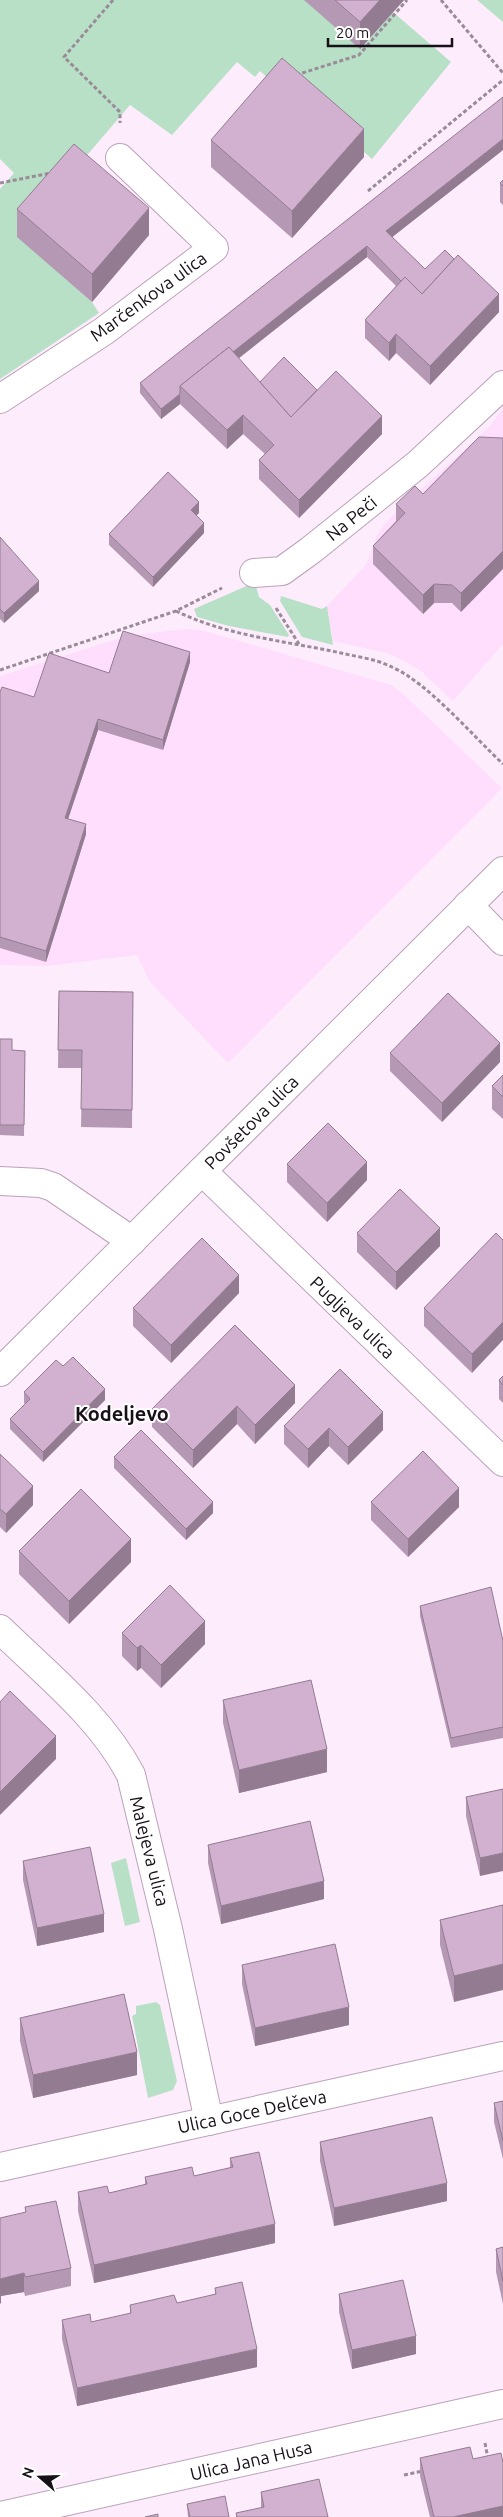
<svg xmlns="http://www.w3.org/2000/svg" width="503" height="2517" viewBox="0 0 503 2517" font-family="Ubuntu,sans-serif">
	<rect width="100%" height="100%" fill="#fdedfc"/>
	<g fill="#fedefc">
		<path d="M503 409V644L453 701 421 671 406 662 387 653 333 641 327 606 366 565 377 535 388 520 489 427Z"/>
		<path d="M185 629 201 630 391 685 401 692 502 788 228 1063 150 982 137 955 47 966 0 965V676L127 636Z"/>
	</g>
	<g fill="#b8e0c6">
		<path d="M0 0H304L393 12 451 62 372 159 278 76 269 79 260 71 255 77 237 62 172 135 130 105 18 236 92 302 99 313 0 379V189L14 173 0 159Z"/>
		<path d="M477 0H503V22Z"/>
		<path d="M251 584 256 586 259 597 270 605 289 635 288 637 229 626 197 617 194 609Z"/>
		<path d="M281 596 322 609 327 606 333 645 302 637 280 601Z"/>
		<path d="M126 1858 140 1922 125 1926 111 1863Z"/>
		<path d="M156 2002 160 2005 177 2081 173 2090 148 2098 132 2016 136 2014V2006Z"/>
	</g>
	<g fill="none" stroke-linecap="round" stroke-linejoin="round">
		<g stroke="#bba2b9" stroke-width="30">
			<g id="minor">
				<path d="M0 399 104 331 214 248 120 158"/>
				<path d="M254 573 282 571 311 550 418 464 503 385"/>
				<path d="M468 905 503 941"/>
				<path d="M202 1171 503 1462"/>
				<path d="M0 1181 41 1183 53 1187 132 1241"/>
				<path d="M0 1372 503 871"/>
				<path d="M0 1629C46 1674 101 1717 131 1775L168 1929 209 2121"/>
				<path d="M0 2167 503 2056"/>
				<path d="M0 2516 503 2404"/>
			</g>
		</g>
		<g stroke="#998c98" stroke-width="3" stroke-dasharray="4 2.5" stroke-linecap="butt">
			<path d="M113 0 64 57 120 112V123"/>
			<path d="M441 0 503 73"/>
			<path d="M296 75 359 55 407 0"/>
			<path d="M0 183 51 173"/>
			<path d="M368 191 503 80"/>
			<path d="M276 608 299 644"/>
			<path d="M176 611C227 636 286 641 341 653 358 657 376 659 392 667 428 683 473 736 503 764"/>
			<path d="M0 670 176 611 222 588"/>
			<path d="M485 2443 488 2459"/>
			<path d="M404 2475 423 2471"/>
		</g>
		<use href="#minor" stroke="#fff" stroke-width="28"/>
	</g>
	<g fill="#b598b3">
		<path d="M304 0H404L360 49Z"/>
		<path d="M211 140 364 157 292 238 211 167Z"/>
		<path d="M503 150 392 237 425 269 499 312 430 385 396 353 389 361 365 338V320L396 286 367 257 238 358 260 382 317 390 382 434 299 518 259 479V460L265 454 243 434 227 449 180 404 161 419 140 393V383Z"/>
		<path d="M503 180V205L500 202V183Z"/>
		<path d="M17 209 149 235 92 302 17 237Z"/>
		<path d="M479 437 461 612 452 603H434L423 614 373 564V546L396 521V504L423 494Z"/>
		<path d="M199 513 196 515 204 533 153 587 109 545V534Z"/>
		<path d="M0 537 39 591 4 623 0 619Z"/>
		<path d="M190 662 163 750 98 730 68 819 86 834 46 962 0 948V692L34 697 109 673Z"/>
		<path d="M59 991 133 992 132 1128 81 1127 82 1068H58Z"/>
		<path d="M0 1039 12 1050 25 1051 24 1136 0 1135Z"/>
		<path d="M390 1053 500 1062 442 1122 390 1071Z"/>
		<path d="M503 1075V1119L492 1109V1086Z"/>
		<path d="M287 1164 367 1180 327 1222 287 1182Z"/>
		<path d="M357 1233 440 1246 396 1290 357 1252Z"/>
		<path d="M503 1240 472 1373 424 1326V1308Z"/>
		<path d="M239 1293 171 1363 133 1326V1308Z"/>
		<path d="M503 1376V1403L499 1399V1380Z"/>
		<path d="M24 1392 105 1400 43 1462 10 1429V1419L25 1404 24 1403Z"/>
		<path d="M295 1403 255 1444 237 1424 193 1468 152 1427V1409Z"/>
		<path d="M284 1426 383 1430 348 1465 329 1446 308 1468 284 1444Z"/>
		<path d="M0 1454 33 1505 6 1533 0 1527Z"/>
		<path d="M114 1457 213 1513 186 1540 114 1468Z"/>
		<path d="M371 1502 459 1507 408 1557 371 1520Z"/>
		<path d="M19 1551 131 1562 69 1624 19 1574Z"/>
		<path d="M420 1606 503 1641V1738L451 1748 420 1616Z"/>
		<path d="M122 1633 205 1644 161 1688 141 1668 137 1671 122 1656Z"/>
		<path d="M223 1700 327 1772 239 1793 223 1723Z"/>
		<path d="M503 1789 480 1876 466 1816V1797Z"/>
		<path d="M208 1845 324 1899 221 1924 208 1863Z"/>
		<path d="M23 1861 104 1932 37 1946 23 1880Z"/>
		<path d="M503 1905 454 2002 440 1945V1920Z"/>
		<path d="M242 1965 349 2025 255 2046 242 1984Z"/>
		<path d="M20 2018 137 2075 33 2098 20 2041Z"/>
		<path d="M503 2101V2159L494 2122V2103Z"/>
		<path d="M320 2142 447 2201 334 2226 320 2161Z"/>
		<path d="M230 2158 275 2243 94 2283 78 2211V2192L109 2193 145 2185V2177L194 2176 230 2168Z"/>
		<path d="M25 2207 71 2268V2286L25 2296 24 2292 1 2296V2303L0 2218 25 2213Z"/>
		<path d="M503 2247V2304L496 2272V2249Z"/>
		<path d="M215 2288 257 2367 77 2406 62 2339V2320L91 2322 130 2314V2305L177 2303 215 2295Z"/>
		<path d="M339 2294 416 2354 352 2369 339 2312Z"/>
		<path d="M420 2458 473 2459 503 2517H430L420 2476Z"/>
		<path d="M261 2492 328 2517H236V2513L261 2508Z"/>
		<path d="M187 2504 229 2517H188Z"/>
	</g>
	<g fill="#937c92">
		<path d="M380 0H404L360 49V22Z"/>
		<path d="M364 129V157L292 238V211Z"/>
		<path d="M503 139V150L386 242V231Z"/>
		<path d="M149 208V235L92 302V274Z"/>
		<path d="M367 246V257L191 396 185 390Z"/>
		<path d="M499 294V312L430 385V366Z"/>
		<path d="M396 334V353L389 361V343Z"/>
		<path d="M180 394V404L161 419V409Z"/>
		<path d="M243 415V434L227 449V430Z"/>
		<path d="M382 416V434L299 518V500Z"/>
		<path d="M199 502V513L191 521V510Z"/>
		<path d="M204 523V533L153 587V577Z"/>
		<path d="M503 551V569L461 612V593Z"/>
		<path d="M39 581V591L4 623V613Z"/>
		<path d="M434 584V603L423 614V595Z"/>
		<path d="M190 652V662L163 750V740Z"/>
		<path d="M98 719V730L65 828V818Z"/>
		<path d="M86 824V834L46 962V951Z"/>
		<path d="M500 1043V1062L442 1122V1103Z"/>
		<path d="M367 1162V1180L327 1222V1203Z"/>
		<path d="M440 1228V1246L396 1290V1272Z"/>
		<path d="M239 1275V1293L171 1363V1345Z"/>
		<path d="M503 1322V1340L472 1373V1354Z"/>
		<path d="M295 1385V1403L255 1444V1425Z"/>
		<path d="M105 1389V1400L43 1462V1452Z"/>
		<path d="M237 1406V1424L193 1468V1450Z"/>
		<path d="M383 1412V1430L348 1465V1447Z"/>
		<path d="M329 1428V1446L308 1468V1449Z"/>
		<path d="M33 1486V1505L6 1533V1514Z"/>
		<path d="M459 1488V1507L408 1557V1539Z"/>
		<path d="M213 1502V1513L186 1540V1529Z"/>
		<path d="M131 1539V1562L69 1624V1601Z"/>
		<path d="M205 1621V1644L161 1688V1665Z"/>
		<path d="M141 1645V1668L137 1671V1648Z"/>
		<path d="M56 1736V1759L0 1815V1792Z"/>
		<path d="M327 1749V1772L239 1793V1770Z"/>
		<path d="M503 1853V1871L480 1876V1858Z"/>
		<path d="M324 1881V1899L221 1924V1906Z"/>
		<path d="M104 1914V1932L37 1946V1928Z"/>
		<path d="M503 1964V1990L454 2002V1976Z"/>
		<path d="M349 2007V2025L255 2046V2028Z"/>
		<path d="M137 2052V2075L33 2098V2075Z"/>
		<path d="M447 2183V2201L334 2226V2208Z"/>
		<path d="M275 2224V2243L94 2283V2265Z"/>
		<path d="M24 2273V2292L1 2296V2303L0 2304V2279Z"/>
		<path d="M416 2336V2354L352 2369V2350Z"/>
		<path d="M257 2349V2367L77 2406V2388Z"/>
		<path d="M503 2506V2517H453Z"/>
	</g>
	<g fill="#d2b1d0" stroke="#937c92">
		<path d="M335 0H380L360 22Z"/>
		<path d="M282 58 364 129 292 211 211 140Z"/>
		<path d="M503 97V139L386 231 425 269 445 250 454 259 422 294 405 277 401 281 367 246 233 352 229 347 180 386V394L161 409 140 383Z"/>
		<path d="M74 144 149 208 92 274 17 209Z"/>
		<path d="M503 180V186L500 183Z"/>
		<path d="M458 255 499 294 430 366 396 334 389 343 365 320 405 277 422 294Z"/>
		<path d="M229 347 291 417 336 371 382 416 299 500 259 460 274 445 243 415 227 430 180 386Z"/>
		<path d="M284 357 317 390 291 417 260 382Z"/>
		<path d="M479 437 503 438V551L461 593 452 585 434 584 423 595 373 546 405 513 396 504 415 486 423 494Z"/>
		<path d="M168 472 199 502 191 510 204 523 153 577 109 534Z"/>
		<path d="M0 537 39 581 4 613 0 609Z"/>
		<path d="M123 631 190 652 163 740 98 719 65 818 86 824 46 951 0 937V692L2 687 34 697 49 653 109 673Z"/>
		<path d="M59 991 133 992 132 1110 81 1109 82 1050H58Z"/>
		<path d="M448 993 500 1043 442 1103 390 1053Z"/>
		<path d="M0 1039H12V1050L25 1051 24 1125H0Z"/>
		<path d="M503 1075V1097L492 1086Z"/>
		<path d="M328 1123 367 1162 327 1203 287 1164Z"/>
		<path d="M400 1189 440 1228 396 1272 357 1233Z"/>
		<path d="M496 1233 503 1240V1322L472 1354 424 1308Z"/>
		<path d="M202 1238 239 1275 171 1345 133 1308Z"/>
		<path d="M235 1325 295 1385 255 1425 237 1406 193 1450 152 1409Z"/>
		<path d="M73 1357 105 1389 43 1452 10 1419 30 1399 24 1392 56 1360 63 1366Z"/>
		<path d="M340 1369 383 1412 348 1447 329 1428 308 1449 284 1426Z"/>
		<path d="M503 1376V1385L499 1380Z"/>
		<path d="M141 1430 213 1502 186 1529 114 1457Z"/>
		<path d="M423 1451 459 1488 408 1539 371 1502Z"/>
		<path d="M0 1454 33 1486 6 1514 0 1509Z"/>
		<path d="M81 1489 131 1539 69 1601 19 1551Z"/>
		<path d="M170 1585 205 1621 161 1665 141 1645 137 1648 122 1633Z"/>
		<path d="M491 1587 503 1641V1727L451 1738 420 1606Z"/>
		<path d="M311 1680 327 1749 239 1770 223 1700Z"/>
		<path d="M10 1691 56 1736 0 1792V1702Z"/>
		<path d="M503 1789V1853L480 1858 466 1797Z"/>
		<path d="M310 1821 324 1881 221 1906 208 1845Z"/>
		<path d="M90 1847 104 1914 37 1928 23 1861Z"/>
		<path d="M503 1905V1964L454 1976 440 1920Z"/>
		<path d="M335 1944 349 2007 255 2028 242 1965Z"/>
		<path d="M124 1994 137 2052 33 2075 20 2018Z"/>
		<path d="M503 2101V2141L494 2103Z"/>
		<path d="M432 2117 447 2183 334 2208 320 2142Z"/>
		<path d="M259 2152 275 2224 94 2265 78 2192 107 2186 109 2193 147 2184 145 2177 192 2167 194 2176 233 2167 230 2158Z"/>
		<path d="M56 2201 71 2268 25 2277 24 2273 0 2279V2218L26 2212 25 2207Z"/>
		<path d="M503 2247V2281L496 2249Z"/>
		<path d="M403 2280 416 2336 352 2350 339 2294Z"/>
		<path d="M242 2282 257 2349 77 2388 62 2320 90 2314 91 2322 131 2313 130 2305 174 2295 177 2303 216 2294 215 2288Z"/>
		<path d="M470 2447 473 2459 501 2453 503 2463V2506L453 2517H434L420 2458Z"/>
		<path d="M319 2479 328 2517H237L236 2513 264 2507 261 2492Z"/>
		<path d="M225 2496 229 2517H190L187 2504Z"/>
		<path d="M158 2514V2517H145Z"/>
	</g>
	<g text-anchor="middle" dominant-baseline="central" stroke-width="4" stroke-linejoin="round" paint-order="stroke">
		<g font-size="18" fill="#181018" stroke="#fff">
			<text transform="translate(148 296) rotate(-36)">Marčenkova ulica</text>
			<text transform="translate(351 518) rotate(-39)">Na Peči</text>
			<text transform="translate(251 1122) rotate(-45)">Povšetova ulica</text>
			<text transform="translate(353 1317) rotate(44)">Pugljeva ulica</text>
			<text transform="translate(150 1851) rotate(76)">Malejeva ulica</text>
			<text transform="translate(252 2111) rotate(-12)">Ulica Goce Delčeva</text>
			<text transform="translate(251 2460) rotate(-13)">Ulica Jana Husa</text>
		</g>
		<g font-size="20" font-weight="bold" fill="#181018" stroke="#fff">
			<text x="122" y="1413">Kodeljevo</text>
		</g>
	</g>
	<g transform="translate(40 2477) rotate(290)" stroke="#ffffff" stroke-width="4" paint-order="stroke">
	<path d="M0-4L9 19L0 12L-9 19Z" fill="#181018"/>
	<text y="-8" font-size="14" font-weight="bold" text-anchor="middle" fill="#181018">N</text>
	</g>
	<path d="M328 38v8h124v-8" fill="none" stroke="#181018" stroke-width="2.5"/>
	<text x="336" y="38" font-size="15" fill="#181018" stroke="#ffffff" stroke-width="4" paint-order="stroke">20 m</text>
</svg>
